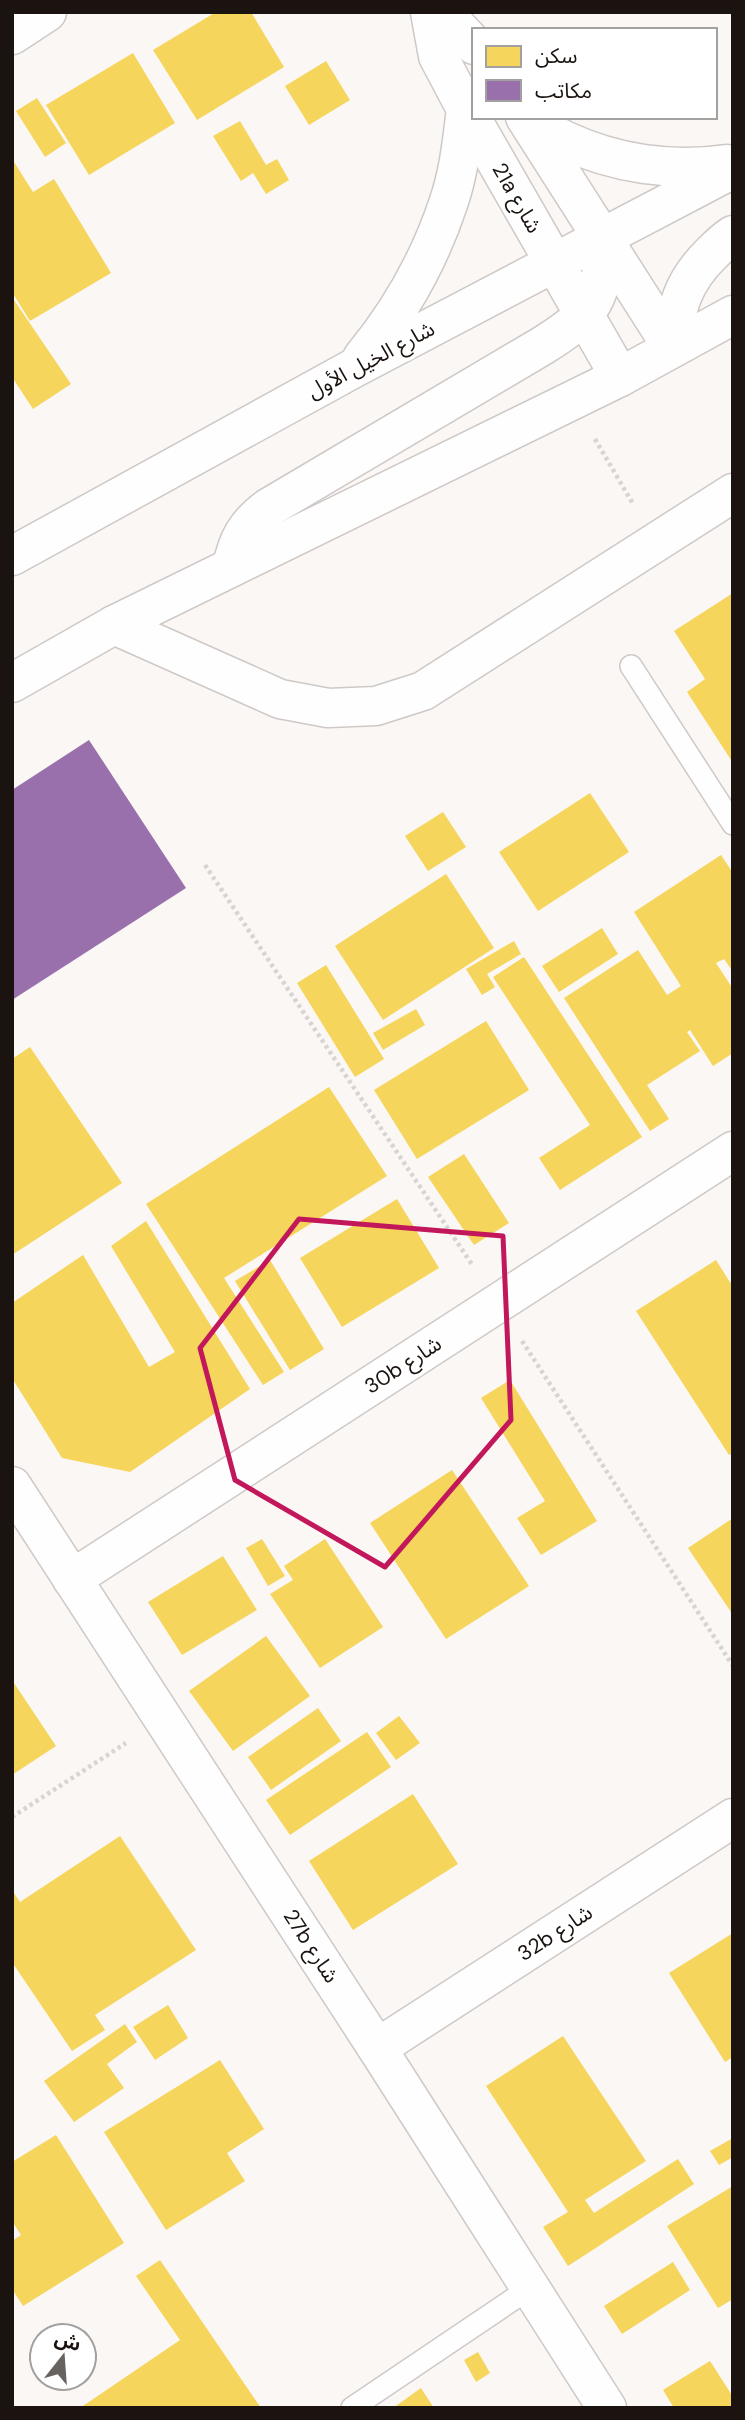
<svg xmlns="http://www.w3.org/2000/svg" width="745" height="2420" viewBox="0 0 745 2420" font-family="'DM Sans','Noto Sans Arabic',sans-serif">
	<rect width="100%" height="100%" fill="#fbf7f5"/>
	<g fill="#f6d55c">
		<path d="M216 12H251L284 67 197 120 153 50Z"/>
		<path d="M133 53 175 123 89 175 46 105Z"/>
		<path d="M326 61 350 100 309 125 285 86Z"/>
		<path d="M37 98 66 143 45 157 16 111Z"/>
		<path d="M240 121 266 165 277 159 289 180 266 194 253 173 241 181 213 136Z"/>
		<path d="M14 162 33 192 54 179 111 273 30 321 12 292V163Z"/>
		<path d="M12 297 71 384 33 409 12 377Z"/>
		<path d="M733 593V763L687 692 705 679 674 631Z"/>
		<path d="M590 793 629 852 538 911 499 852Z"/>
		<path d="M443 812 466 847 428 871 405 836Z"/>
		<path d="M721 855 733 873V972L724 959 716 963 733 989V1053L713 1066 690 1030 687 1032 700 1051 647 1085 669 1119 650 1131 564 998 638 950 667 995 681 986 634 912Z"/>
		<path d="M446 874 494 948 383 1020 335 946Z"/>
		<path d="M602 928 618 954 559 992 542 966Z"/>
		<path d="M514 941 521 954 487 974 495 987 482 995 466 969Z"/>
		<path d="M524 957 642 1137 560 1190 539 1158 590 1125 493 977Z"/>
		<path d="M326 965 384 1059 355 1077 297 983Z"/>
		<path d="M416 1009 425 1025 383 1050 373 1033Z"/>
		<path d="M486 1021 529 1090 417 1159 374 1090Z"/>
		<path d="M30 1047 122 1183 12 1255V1059Z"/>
		<path d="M329 1087 387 1176 224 1278 284 1372 263 1385 146 1204Z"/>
		<path d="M464 1154 509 1223 474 1245 428 1177Z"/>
		<path d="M397 1199 439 1268 342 1327 300 1258Z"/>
		<path d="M146 1221 250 1389 130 1472 62 1458 12 1378V1303L83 1255 149 1367 175 1352 111 1246Z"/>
		<path d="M270 1260 324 1349 290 1370 235 1281Z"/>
		<path d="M716 1260 733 1287V1453L729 1455 636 1311Z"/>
		<path d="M510 1380 597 1521 541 1555 517 1518 545 1501 481 1398Z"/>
		<path d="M452 1470 529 1586 446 1639 370 1523Z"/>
		<path d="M733 1518V1615L688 1548Z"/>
		<path d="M262 1539 285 1576 268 1586 246 1548Z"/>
		<path d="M325 1539 383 1627 320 1668 270 1594 293 1580 284 1566Z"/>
		<path d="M223 1556 257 1610 182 1655 148 1602Z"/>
		<path d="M266 1636 310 1696 233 1751 189 1691Z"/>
		<path d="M12 1680 56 1746 12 1775Z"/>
		<path d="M318 1708 341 1741 271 1790 248 1757Z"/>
		<path d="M399 1716 420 1743 396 1760 376 1733Z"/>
		<path d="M367 1732 391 1767 290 1835 266 1800Z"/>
		<path d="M413 1794 458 1864 353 1930 309 1861Z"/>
		<path d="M120 1836 196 1950 95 2015 105 2030 72 2051 12 1962V1890L20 1902Z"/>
		<path d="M733 1933V2057L725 2062 669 1973Z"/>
		<path d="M168 2005 188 2038 155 2060 133 2027Z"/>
		<path d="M125 2024 137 2042 107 2064 124 2088 74 2122 44 2081Z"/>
		<path d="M563 2036 646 2161 585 2200 594 2213 678 2159 694 2184 568 2266 543 2227 568 2212 486 2086Z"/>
		<path d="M220 2060 264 2129 227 2153 245 2181 166 2230 104 2132Z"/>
		<path d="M56 2135 124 2243 23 2306 12 2289V2241L21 2235 12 2221V2162Z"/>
		<path d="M733 2138V2157L719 2165 710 2151Z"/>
		<path d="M733 2186V2299L718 2308 667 2226Z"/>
		<path d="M160 2260 261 2408H80L180 2340 136 2276Z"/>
		<path d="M673 2262 690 2290 622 2334 604 2306Z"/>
		<path d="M478 2352 490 2373 476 2382 464 2360Z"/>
		<path d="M710 2361 733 2397V2408H674L663 2390Z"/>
		<path d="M421 2388 434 2408H393Z"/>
	</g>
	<path fill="#9970ab" d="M89 740 186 888 12 1000V790Z"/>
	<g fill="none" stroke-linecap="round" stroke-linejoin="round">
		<g stroke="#cec9c6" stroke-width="24">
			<g id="service">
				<path d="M631 666 733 824"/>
				<path d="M352 2408 530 2288"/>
			</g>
		</g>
		<g stroke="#cec9c6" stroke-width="41">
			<g id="minor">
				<path d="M430 12 438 56 466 109 620 377"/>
				<path d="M443 12 474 45"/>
				<path d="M12 35 47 12"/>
				<path d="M525 117 672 347"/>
				<path d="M114 625 280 699 328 708 376 706 423 691 733 493"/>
				<path d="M12 1486 377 2048 607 2408"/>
				<path d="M72 1579 733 1151"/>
				<path d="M377 2048 733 1818"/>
			</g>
		</g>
		<g stroke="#cec9c6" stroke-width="41">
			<g id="secondary">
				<path d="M527 117C539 125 551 134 564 140 615 164 672 172 727 164"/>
				<path d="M672 347C676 308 682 282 712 253 718 247 725 240 733 235"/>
				<path d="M362 358C400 312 429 261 448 204 459 173 462 141 466 109"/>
				<path d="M12 556 354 368 733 169"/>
				<path d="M232 567C237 541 246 524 268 508L542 346C592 315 607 297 601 237"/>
				<path d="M12 683 114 625 620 377 733 315"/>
			</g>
		</g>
		<g stroke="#d6d5d4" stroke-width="4.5" stroke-dasharray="3.5 3.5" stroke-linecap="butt">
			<path d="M595 439 633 504"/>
			<path d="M205 865 473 1266"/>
			<path d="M522 1341 733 1666"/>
			<path d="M12 1817 126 1743"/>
		</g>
		<use href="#service" stroke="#fefefe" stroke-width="21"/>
		<use href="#minor" stroke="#fefefe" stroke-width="38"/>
		<use href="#secondary" stroke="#fefefe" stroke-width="38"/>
	</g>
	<path fill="none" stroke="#c2185b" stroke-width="5" stroke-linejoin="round" d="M299 1219 503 1236 511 1420 385 1567 235 1480 200 1348Z"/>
	<g text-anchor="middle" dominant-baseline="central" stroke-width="7" stroke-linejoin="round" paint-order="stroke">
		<g font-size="21" fill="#1a1310" stroke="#fff">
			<text transform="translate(517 198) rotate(60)">21a شارع</text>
			<text transform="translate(371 360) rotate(-28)">شارع الخيل الأول</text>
			<text transform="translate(403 1365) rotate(-33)">30b شارع</text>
			<text transform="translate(555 1933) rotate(-33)">32b شارع</text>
			<text transform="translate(311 1946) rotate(57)">27b شارع</text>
		</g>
	</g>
	<rect width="745" height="2420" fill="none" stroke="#1a1310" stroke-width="28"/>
	<rect x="472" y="28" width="245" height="91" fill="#ffffff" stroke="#a3a19f" stroke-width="2"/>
	<rect x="486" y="46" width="35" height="21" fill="#f6d55c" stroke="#a3a19f" stroke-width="2"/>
	<text x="535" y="63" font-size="21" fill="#1a1310">سكن</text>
	<rect x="486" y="80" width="35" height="21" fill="#9970ab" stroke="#a3a19f" stroke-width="2"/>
	<text x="535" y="98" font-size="21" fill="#1a1310">مكاتب</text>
	<g transform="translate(63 2357) rotate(17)"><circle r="33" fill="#ffffff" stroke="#a3a19f" stroke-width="2"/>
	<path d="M0-5L12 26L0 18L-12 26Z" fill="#696360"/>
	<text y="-10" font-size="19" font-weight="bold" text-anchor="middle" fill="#1a1310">ش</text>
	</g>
</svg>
